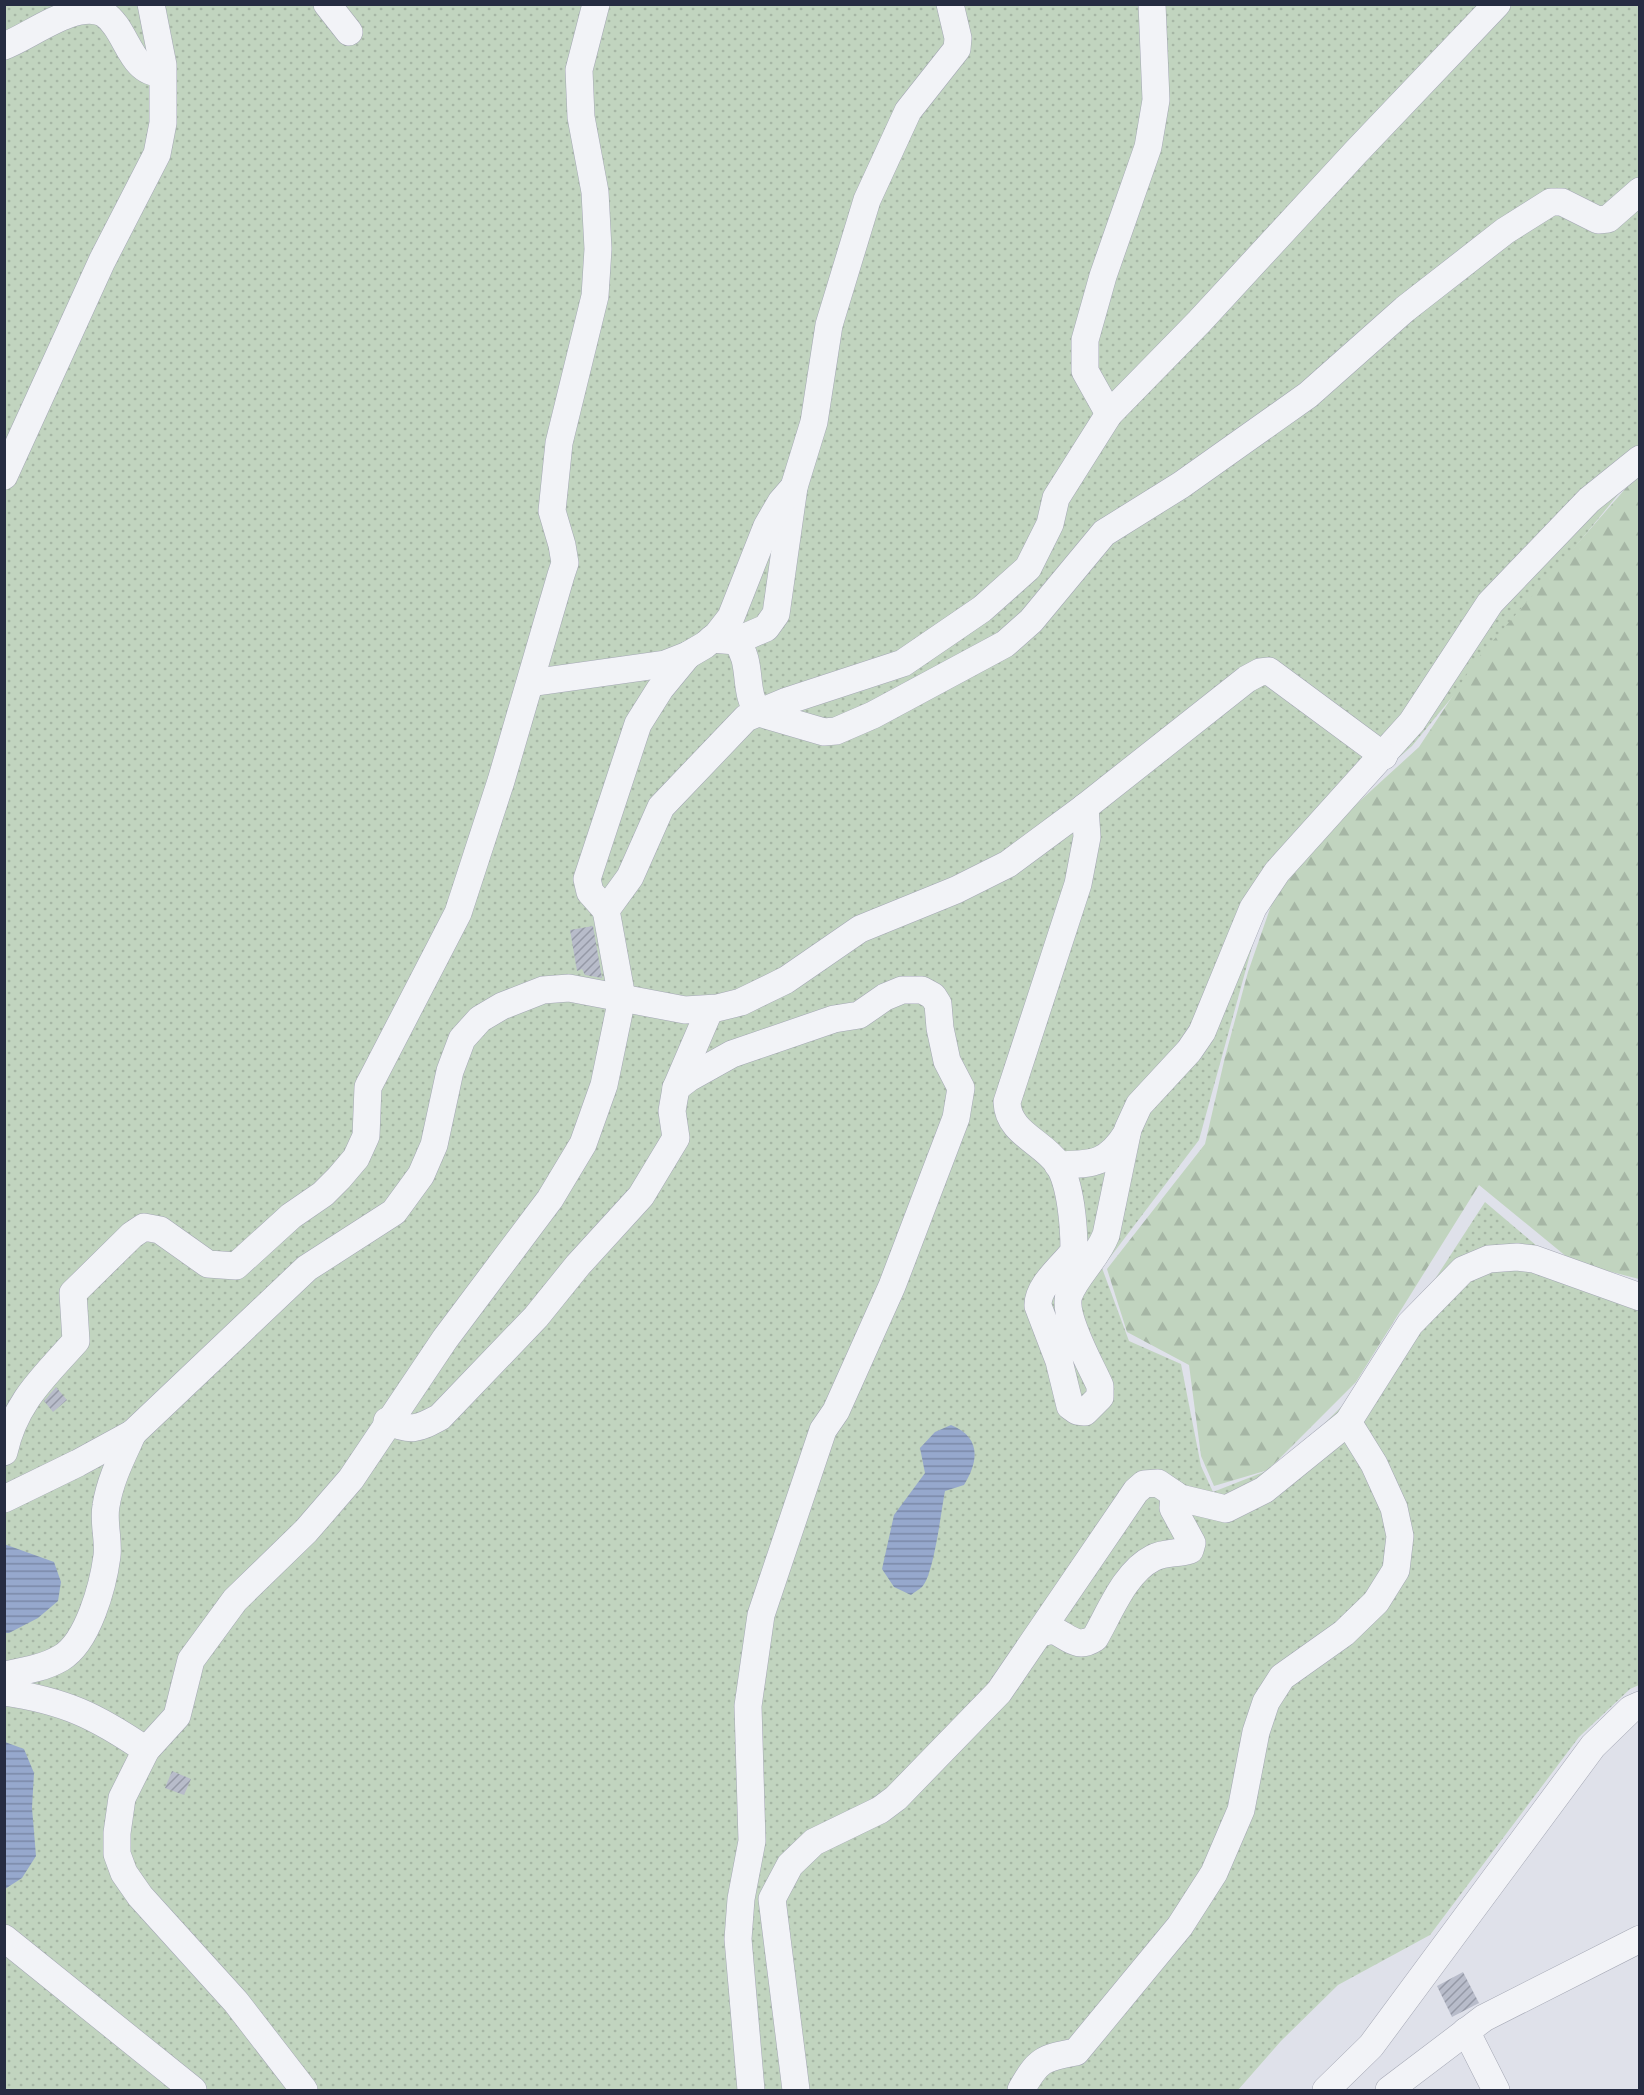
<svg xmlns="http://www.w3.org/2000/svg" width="1644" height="2095" viewBox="0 0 1644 2095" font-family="Figtree,sans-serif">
	<defs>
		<pattern id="grass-dots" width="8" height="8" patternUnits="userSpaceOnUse" patternTransform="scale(1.5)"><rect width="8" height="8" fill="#c1d4bf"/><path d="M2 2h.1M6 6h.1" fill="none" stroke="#a6b6a5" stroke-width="1.8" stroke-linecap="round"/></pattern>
		<pattern id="forest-firs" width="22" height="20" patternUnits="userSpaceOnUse" patternTransform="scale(1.5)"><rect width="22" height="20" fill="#c1d4bf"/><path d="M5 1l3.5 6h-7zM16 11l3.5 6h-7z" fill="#a6b6a5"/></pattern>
		<pattern id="water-rules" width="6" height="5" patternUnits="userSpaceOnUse" patternTransform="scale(1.5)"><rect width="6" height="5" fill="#96a8cd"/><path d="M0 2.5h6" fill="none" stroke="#7a89a8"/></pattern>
		<pattern id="building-hatch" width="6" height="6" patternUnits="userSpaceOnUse" patternTransform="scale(1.5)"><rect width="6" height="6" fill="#b8bcca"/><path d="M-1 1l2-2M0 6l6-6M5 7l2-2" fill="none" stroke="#9599a6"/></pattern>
	</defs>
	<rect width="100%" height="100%" fill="#dfe1ea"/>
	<path fill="url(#grass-dots)" d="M5 5H1639V469L1412 746 1274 867 1199 1140 1102 1268 1129 1341 1181 1364 1201 1466 1213 1492 1284 1464 1372 1376 1485 1202 1564 1269 1639 1292V1685L1630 1689 1579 1737 1430 1935 1338 1985 1281 2041 1238 2090H5Z"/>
	<path fill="url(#forest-firs)" d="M1639 473V1279L1573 1262 1479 1185 1356 1382 1268 1470 1214 1486 1201 1456 1189 1365 1127 1332 1107 1269 1205 1144 1225 1057 1248 972 1283 871 1419 747 1477 659Z"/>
	<g fill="url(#water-rules)">
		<path d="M951 1425C981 1437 979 1461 964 1485L945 1491C941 1511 934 1575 922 1587 919 1590 914 1592 911 1595L894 1587 882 1569 894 1515 925 1473 920 1448 935 1432Z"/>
		<path d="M4 1544 54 1562 61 1582 58 1601 38 1618 9 1633H4Z"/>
		<path d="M5 1742 24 1749 34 1773 32 1808 36 1856 22 1878 5 1889Z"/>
	</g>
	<g fill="url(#building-hatch)">
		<path d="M593 926 602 978 585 975 582 969 577 971 570 930Z"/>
		<path d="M56 1387 67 1400 53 1412 44 1401Z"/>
		<path d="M172 1771 191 1779 184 1795 165 1788Z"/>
		<path d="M1463 1972 1479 2003 1452 2017 1437 1986Z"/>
	</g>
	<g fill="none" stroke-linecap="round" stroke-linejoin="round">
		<g stroke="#a4a7b4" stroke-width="28">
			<g id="minor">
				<path d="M327 4 349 32"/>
				<path d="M4 46C31 36 75 0 103 13 128 29 129 74 162 73"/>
				<path d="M1109 414 1085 371V340L1103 276 1148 147 1156 100 1152 4"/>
				<path d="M4 476 102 261 157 154 163 123V65L151 4"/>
				<path d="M712 639 736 641C754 663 742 692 759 713L824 732 836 731 873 715 1005 644 1031 621 1104 533 1181 485 1308 395 1405 309 1505 231 1551 202H1562L1598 220 1608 219 1640 191"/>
				<path d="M736 641 766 628 776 614 794 487"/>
				<path d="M530 683 665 664 688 655 705 645 717 635 731 617 767 526 781 502 794 487 814 422 829 325 867 200 908 111 957 49 958 38 950 4"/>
				<path d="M1085 807 1087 837 1078 884 1007 1102C1008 1133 1042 1141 1058 1164 1071 1184 1074 1227 1074 1251 1062 1267 1037 1286 1038 1306L1059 1361 1070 1406 1077 1411 1085 1412 1100 1397V1386C1091 1365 1062 1316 1069 1295 1076 1276 1097 1258 1106 1235L1128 1129 1139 1105 1189 1051 1202 1032 1253 908 1277 872 1412 722 1490 603 1589 500 1640 459"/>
				<path d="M606 910 590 892 587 879 638 724 660 689 688 655"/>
				<path d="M676 1088 689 1078 732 1054 834 1019 859 1015 885 997 902 990H922L933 996 938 1004 940 1028 947 1061 961 1088 956 1118 892 1286 836 1411 823 1430 761 1615 748 1706 752 1841 741 1899 738 1939 751 2090"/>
				<path d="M1058 1165C1092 1164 1107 1165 1127 1133"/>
				<path d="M387 1421C411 1432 418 1429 440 1417L536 1317 578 1265 641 1196 676 1138 672 1111 676 1088 710 1009"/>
				<path d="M4 1452C15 1402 44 1377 76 1341L73 1293 132 1235 144 1227 160 1230 208 1264 236 1266 291 1216 323 1194 339 1178 356 1158 366 1136 368 1087 458 913 501 781 561 575 565 563 562 545 552 511 559 443 595 296 598 249 595 192 581 117 579 70 596 4"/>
				<path d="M4 1499 78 1463 133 1433 307 1268 394 1212 421 1175 434 1145 450 1071 462 1039 480 1019 502 1006 543 990 569 988 685 1010 717 1008 741 1002 786 980 860 929 956 890 1008 864 1085 807 1247 679 1260 672 1269 671 1384 756"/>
				<path d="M1040 1633 1053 1630C1069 1637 1077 1650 1095 1638 1110 1612 1125 1572 1153 1558 1164 1552 1177 1554 1190 1550L1192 1543 1173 1508 1174 1494"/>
				<path d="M4 1675C24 1671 44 1668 61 1658 88 1642 103 1586 107 1556 109 1540 103 1522 106 1506 110 1480 122 1457 133 1433"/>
				<path d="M4 1692C65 1701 96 1716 146 1750"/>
				<path d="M4 1938 193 2090"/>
				<path d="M1466 2031 1496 2090"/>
				<path d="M304 2090 236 2002 140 1896 124 1873 117 1854V1833L122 1798 146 1750 177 1716 191 1660 235 1600 306 1531 351 1479 445 1339 550 1199 583 1144 604 1085 622 998 606 910 630 877 661 807 746 718 787 701 903 663 982 609 1028 568 1050 524 1056 498 1109 414 1199 322 1356 152 1497 4"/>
				<path d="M796 2090 772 1899 790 1865 814 1842 880 1810 896 1798 999 1692 1136 1491 1144 1484 1158 1483 1180 1498 1226 1509 1264 1490 1348 1422 1410 1324 1463 1270 1489 1259 1517 1257 1534 1259 1640 1297"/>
				<path d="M1021 2090C1038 2060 1042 2058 1076 2052L1180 1926 1214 1873 1241 1810 1256 1732 1266 1702 1282 1677 1344 1633 1376 1602 1396 1570 1400 1536 1394 1508 1374 1464 1348 1422"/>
				<path d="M1326 2090 1371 2046 1593 1746 1631 1709 1640 1705"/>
				<path d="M1389 2090 1484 2018 1640 1939"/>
			</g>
		</g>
		<use href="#minor" stroke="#f2f3f7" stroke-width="27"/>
	</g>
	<rect width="1644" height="2095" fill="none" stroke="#262c42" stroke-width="12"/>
</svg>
